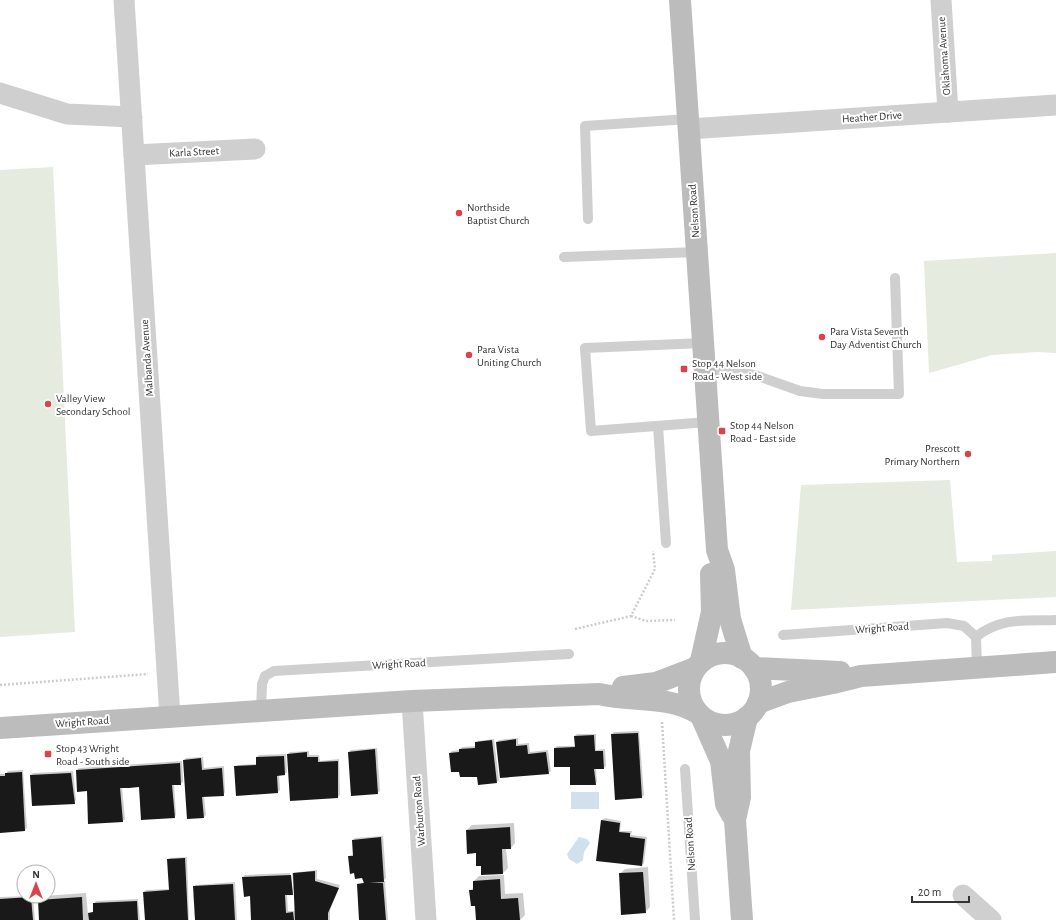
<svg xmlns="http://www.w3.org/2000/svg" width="1056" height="920" viewBox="0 0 1056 920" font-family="'Alegreya Sans',sans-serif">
	<rect width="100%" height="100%" fill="#fff"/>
	<g fill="#e5ebdf">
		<path d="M53 167 75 632 0 637V170Z"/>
		<path d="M1056 253V353L1037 352 992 355 929 373 924 261Z"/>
		<path d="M950 480 957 562 992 561V555L1056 551V597L791 610 801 485Z"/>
	</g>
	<g fill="#d0e0ec">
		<rect x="571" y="792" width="28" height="17"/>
		<path d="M579 837 587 839 590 843 584 852 583 860 577 864 569 859 567 854Z"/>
	</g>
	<g fill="#0003">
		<path d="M639 731 644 795 642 797 612 734 614 732Z"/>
		<path d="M577 734H596V750L605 749 606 766 604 768H596L597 782 595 784 571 766 555 748 557 746H575V736Z"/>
		<path d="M518 738V744L529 743 530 752 548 750 551 771 548 773 497 742 499 740Z"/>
		<path d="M494 739 499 780 497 782 460 771 450 753 452 751 460 750 462 747 476 746 478 741Z"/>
		<path d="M377 748 380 791 377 793 349 752 351 750Z"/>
		<path d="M309 751V755H319L320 761 339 759 340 795 338 797 288 754 290 752Z"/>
		<path d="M286 754 287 772 285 774 279 775 280 790 278 792 235 767 238 765 257 764V757L259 755Z"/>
		<path d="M203 757 204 768 224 766 225 792 223 795 204 796 206 815 204 817 184 760 186 758Z"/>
		<path d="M182 761 183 782 180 784H174L176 815 174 817 140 786 122 787 125 819 123 821 88 789 77 770 79 768Z"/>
		<path d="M23 770 27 828 25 830 0 832V774H6L8 771Z"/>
		<path d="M73 771 76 800 74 803 31 775 33 773Z"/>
		<path d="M605 818 621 821 620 831H632L631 835 647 837 644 863 642 865 598 860 602 820Z"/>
		<path d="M514 823 515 843 511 848H506L508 868 503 873 482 874V865L477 852 468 853 467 830 472 825Z"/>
		<path d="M383 836 386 878 383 881H385L388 920H360L358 885 364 882 349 856 354 854 353 840 355 838Z"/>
		<path d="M187 857 189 920H146L144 892 146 890 170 889 168 860 170 858Z"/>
		<path d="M648 867 650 907 645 912 620 874 625 869Z"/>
		<path d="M317 870V879L340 885 330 910V920H252L251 895 243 877 245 875 290 873 293 893 287 894 288 911H296L292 873Z"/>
		<path d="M504 875 505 894 523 893 525 915 520 920H477L476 905 470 891 474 887V881L479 876Z"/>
		<path d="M235 882 237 920H196L194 887 196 885Z"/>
		<path d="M86 893 88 915 94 911V904L96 901 138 899 140 920H40L39 901 44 896Z"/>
		<path d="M33 896 35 920H0V897Z"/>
	</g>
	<g fill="#191919">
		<path d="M638 733 642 798 615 800 611 734Z"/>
		<path d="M594 735 595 751H603L604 769H594L596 785H570V767H554V748L575 747 574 736Z"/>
		<path d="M516 739V746L527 745 528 754 546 752 549 774 500 778 496 742Z"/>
		<path d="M492 740 497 783 478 785 477 777H460L459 772H451L449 753 459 752V749L475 748V742Z"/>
		<path d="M375 749 378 794 351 796 348 752Z"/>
		<path d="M307 752V757H318V762L338 761V798L290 801 287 754Z"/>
		<path d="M284 756 285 775 277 776 278 793 236 796 234 766 256 765V757Z"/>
		<path d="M201 758 202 770 222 768 224 796 202 797 204 818 187 819 183 760Z"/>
		<path d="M180 763 181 785H172L175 818 141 820 139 787 129 788H120L123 822 88 824 87 791 77 792 76 770Z"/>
		<path d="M22 772 25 831 0 833V776H5V773Z"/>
		<path d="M71 773 75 804 32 806 30 775Z"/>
		<path d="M601 820 620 823 619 832 630 833V837L645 839 642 866 596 861Z"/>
		<path d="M510 827 511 849H502L503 874 481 875V866H476V853L467 854 466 830Z"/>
		<path d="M381 837 384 882 369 883H383L386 920H359L357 884 364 883 362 878 355 879 354 873 350 874 348 856H353L352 840Z"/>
		<path d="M185 858 188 920H145L143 892 169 890 167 859Z"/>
		<path d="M315 871V881L339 888 328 913V920H295L293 873Z"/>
		<path d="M643 872 646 913 621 915 619 873Z"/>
		<path d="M291 875 293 895H285L286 913 293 912 294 920H251L250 896 244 897 242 877Z"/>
		<path d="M500 879 501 899 518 898 520 920H476L475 906H471L469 890H473V881Z"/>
		<path d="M233 884 235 920H195L193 886Z"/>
		<path d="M31 897 33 920H0V899Z"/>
		<path d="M82 897 83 920H39L38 900Z"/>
		<path d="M137 901 138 920H89L88 913 93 912V903Z"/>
	</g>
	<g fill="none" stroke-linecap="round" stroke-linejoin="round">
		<g stroke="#ccc" stroke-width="2.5" stroke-dasharray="2 2" stroke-linecap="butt">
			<path d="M631 616 646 621 675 620"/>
			<path d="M575 629 631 616 655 569 653 551"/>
			<path d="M0 685 148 674"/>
			<path d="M662 722 674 920"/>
		</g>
		<g stroke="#cfcfcf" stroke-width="10">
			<path d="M588 219 585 126 688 119"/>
			<path d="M564 257 697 252"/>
			<path d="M703 343 585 348 591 431 708 422"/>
			<path d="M706 371 734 372 755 375 800 391 823 394H899L895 278"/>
			<path d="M658 426 666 543"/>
			<path d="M783 635 947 623 964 626 976 637"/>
			<path d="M977 667 976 637C1000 617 1027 621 1056 620"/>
			<path d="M261 711 262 684 265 676 274 671 569 654"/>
			<path d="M685 769 695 920"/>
		</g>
		<g stroke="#cfcfcf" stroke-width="21">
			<path d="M124 0 170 717"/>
			<path d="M941 0 948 112"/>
			<path d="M0 93 67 114 132 117"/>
			<path d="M689 129 1056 105"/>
			<path d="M134 155 255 149"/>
			<path d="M412 701 426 920"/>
			<path d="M963 895 991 920"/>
		</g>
		<g stroke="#bcbcbc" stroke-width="22">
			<path d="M680 0 717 550 724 570 730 619 742 658"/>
			<circle cx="725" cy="689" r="36"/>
			<path d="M701 661 712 612 711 574"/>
			<path d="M754 668 840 672"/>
			<path d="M623 687 656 683 695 668"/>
			<path d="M758 703 788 692 833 683 861 676 1056 662"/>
			<path d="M702 718 721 761 726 804 732 815"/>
			<path d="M0 728 412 701 599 694C632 702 665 695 696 712"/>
			<path d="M742 920 735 820 740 797 739 751 747 717"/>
		</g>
	</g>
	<g fill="#da434c" stroke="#fff" stroke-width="1.5">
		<circle cx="459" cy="213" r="4"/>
		<circle cx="822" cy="337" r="4"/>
		<circle cx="469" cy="355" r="4"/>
		<rect x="680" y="365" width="8" height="8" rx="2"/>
		<circle cx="48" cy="404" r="4"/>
		<rect x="718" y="427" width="8" height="8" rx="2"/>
		<circle cx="968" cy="454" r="4"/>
		<rect x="44" y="750" width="8" height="8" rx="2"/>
	</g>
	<g text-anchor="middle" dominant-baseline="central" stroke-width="4" stroke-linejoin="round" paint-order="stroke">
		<g font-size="11" fill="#323232" stroke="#fff">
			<text transform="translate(944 56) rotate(-94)">Oklahoma Avenue</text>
			<text transform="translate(872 117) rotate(-4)">Heather Drive</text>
			<text transform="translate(194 152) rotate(-3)">Karla Street</text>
			<text transform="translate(694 211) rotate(-94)">Nelson Road</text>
			<text transform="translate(147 358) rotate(-94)">Malbanda Avenue</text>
			<text transform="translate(882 628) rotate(-4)">Wright Road</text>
			<text transform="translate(399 664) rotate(-3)">Wright Road</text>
			<text transform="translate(82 722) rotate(-4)">Wright Road</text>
			<text transform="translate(419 811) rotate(-94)">Warburton Road</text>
			<text transform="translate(690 844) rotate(-94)">Nelson Road</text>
		</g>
		<g font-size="11" fill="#323232" stroke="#fff" text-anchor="start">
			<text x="467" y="207">Northside<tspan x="467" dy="13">Baptist Church</tspan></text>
			<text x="830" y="331">Para Vista Seventh<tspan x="830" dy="13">Day Adventist Church</tspan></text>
			<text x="477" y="349">Para Vista<tspan x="477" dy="13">Uniting Church</tspan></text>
			<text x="692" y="363">Stop 44 Nelson<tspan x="692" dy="13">Road - West side</tspan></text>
			<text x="56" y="398">Valley View<tspan x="56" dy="13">Secondary School</tspan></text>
			<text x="730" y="425">Stop 44 Nelson<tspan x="730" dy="13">Road - East side</tspan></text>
			<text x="960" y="448" text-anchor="end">Prescott<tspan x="960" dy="13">Primary Northern</tspan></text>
			<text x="56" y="748">Stop 43 Wright<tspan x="56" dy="13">Road - South side</tspan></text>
		</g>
	</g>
	<g transform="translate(36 884)"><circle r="19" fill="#ffffff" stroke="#adadad"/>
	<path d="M0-3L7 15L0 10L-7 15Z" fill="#da434c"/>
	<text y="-6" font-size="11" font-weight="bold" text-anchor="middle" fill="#323232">N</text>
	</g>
	<path d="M912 896v6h57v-6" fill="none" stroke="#323232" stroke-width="2"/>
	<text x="918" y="896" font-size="12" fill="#323232" stroke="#ffffff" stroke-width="3" paint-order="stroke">20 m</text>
</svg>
